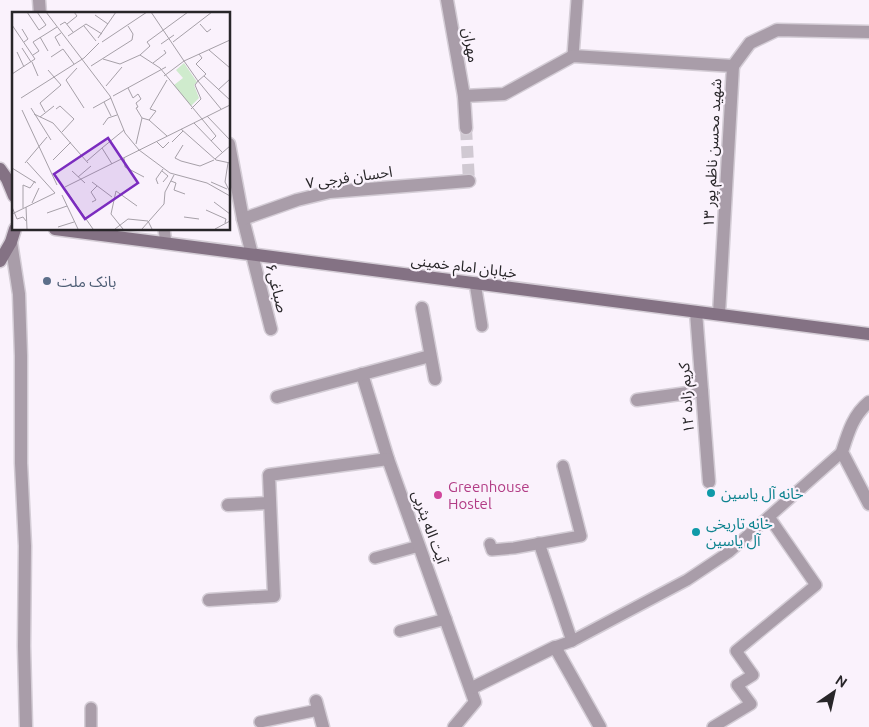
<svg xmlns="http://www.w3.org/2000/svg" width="869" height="727" viewBox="0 0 869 727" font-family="Ubuntu,'Noto Sans Arabic',sans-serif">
	<rect width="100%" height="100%" fill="#faf2fc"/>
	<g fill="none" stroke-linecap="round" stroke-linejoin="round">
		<path stroke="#d0c9d2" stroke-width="12" stroke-dasharray="12 6" stroke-linecap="butt" d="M466 128 469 181"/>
		<g stroke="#d4cdd6" stroke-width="14">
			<g id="lane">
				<path d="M573 56 577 0"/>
				<path d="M164 229 166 243"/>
				<path d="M475 283 482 326"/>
				<path d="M539 543 572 641"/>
				<path d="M490 544 492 550 514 548 581 536 563 466"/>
				<path d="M375 558 419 546"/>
				<path d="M400 631 446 619"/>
				<path d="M555 647 572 641 687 580 729 552 842 452"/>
				<path d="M260 722 318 710"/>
				<path d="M91 727V708"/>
				<path d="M713 727 751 704 737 685 753 675 736 651 816 585 769 517"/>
			</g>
		</g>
		<g stroke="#d4cdd6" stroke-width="15">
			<g id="street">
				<path d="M39 0 40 14"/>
				<path d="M447 0 464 96 466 128"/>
				<path d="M733 66 750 43 777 30 869 32"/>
				<path d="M464 96 504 94 573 56 733 66 719 314"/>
				<path d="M229 144 243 219 271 329"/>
				<path d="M243 219 297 200 330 192 469 181"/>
				<path d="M11 242 19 294 21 356V463L25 546 24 646 26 727"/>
				<path d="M422 308 435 379"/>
				<path d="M696 312 709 482"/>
				<path d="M362 374 388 459 475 702 454 727"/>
				<path d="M277 397 430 356"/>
				<path d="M637 400 702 391"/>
				<path d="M869 402C853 415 848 433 842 452L869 504"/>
				<path d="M228 505 269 503"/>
				<path d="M209 600 274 596 269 475 388 459"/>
				<path d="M472 688 555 647 600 727"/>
				<path d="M316 701 323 727"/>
			</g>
		</g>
		<g stroke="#d4cdd6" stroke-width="15">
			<g id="secondary">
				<path d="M0 169 7 179 14 196"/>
				<path d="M55 229 869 334"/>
				<path d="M0 261 11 242 15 229"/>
			</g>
		</g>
		<use href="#lane" stroke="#a99da9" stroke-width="11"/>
		<use href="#street" stroke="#a99da9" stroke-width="12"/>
		<use href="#secondary" stroke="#847284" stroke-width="12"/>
	</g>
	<circle fill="#5c6f8a" stroke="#faf2fc" stroke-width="2" cx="47" cy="281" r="5"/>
	<g fill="#0f9aa8" stroke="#faf2fc" stroke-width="2">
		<circle cx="711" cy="493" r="5"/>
		<circle cx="696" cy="532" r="5"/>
	</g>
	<circle fill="#d1479c" stroke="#faf2fc" stroke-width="2" cx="438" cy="495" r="5"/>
	<g text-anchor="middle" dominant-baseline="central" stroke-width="4.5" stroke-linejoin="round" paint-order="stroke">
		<g font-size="15" fill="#282629" stroke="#faf2fc">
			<text transform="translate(471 45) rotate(80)">مهران</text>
			<text transform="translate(712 153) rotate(-87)">شهید محسن ناظم پور ۱۳</text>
			<text transform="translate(349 177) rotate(-8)">احسان فرجی ۷</text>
			<text transform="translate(464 266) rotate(7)">خیابان امام خمینی</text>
			<text transform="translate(277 288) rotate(76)">صباغی۶</text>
			<text transform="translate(686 398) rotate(-94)">کریم زاده ۱۲</text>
			<text transform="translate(430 527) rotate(70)">آیت اله یثربی</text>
		</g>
		<g font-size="15" fill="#4e5e75" stroke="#faf2fc" text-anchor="start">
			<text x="57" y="281">بانک ملت</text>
		</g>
		<g font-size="15" fill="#b23c85" stroke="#faf2fc" text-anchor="start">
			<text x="448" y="486">Greenhouse<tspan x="448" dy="17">Hostel</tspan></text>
		</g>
		<g font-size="15" fill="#0d838f" stroke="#faf2fc" text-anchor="start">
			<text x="721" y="493">خانه آل یاسین</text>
			<text x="706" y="523">خانه تاریخی<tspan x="706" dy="17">آل یاسین</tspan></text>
		</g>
	</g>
	<g transform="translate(12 12)">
		<rect width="218" height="218" fill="#faf2fc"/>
		<path d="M172 51 185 70 182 73 187 86 179 94 162 73 171 66 164 58Z" fill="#cfebcd"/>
		<path fill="none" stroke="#a6a0a8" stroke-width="1" d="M15 0 27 18 34 13 25 0M34 0 98 84 113 121 127 138 158 161 195 171 218 184M139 0 172 49M83 3 96 12M55 12 65 4 62 0M188 12 195 20 199 17M0 13 23 47 0 62M48 13 53 10 61 20M72 14 84 29M10 17 16 27 12 30M56 24 74 12 90 22M28 25 36 39M86 26 104 0M90 30 135 0M161 30 200 0M149 32 162 23M48 34 43 25 49 21M10 36 19 50M197 38 218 56M5 40 12 55M187 42 190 46 184 52 194 62 186 69 209 97M21 43 27 39 21 30 45 15M128 43 148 56 204 124 199 129M39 45 51 37 62 52M91 47 108 52 128 43 138 34 135 30 176 0M172 49 186 69 183 73 189 87 179 97M20 50 26 64M141 51 154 41 152 38M79 54 120 28 121 22 116 14M65 56 54 68 72 96M152 64 172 49 218 28M192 64 218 88M94 74 110 55M116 76 121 86 126 82 129 87 124 91 126 95 124 96 130 106M206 78 218 67M101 84 154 55M9 86 72 46 87 31M92 90 99 104M19 96 39 128M81 96 99 86M44 97 48 94 62 107 50 120M10 98 45 173M33 100 28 91 49 73 36 58M22 102 41 111 76 151M195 104 218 128M28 105 42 94M137 108 144 99 138 97 155 68M137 108 155 124M182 111 210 140M91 113 96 106 105 103M169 117 204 148 218 151M145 130 151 136 157 130M160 130 171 119M124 132 130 106 137 108M171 133 163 146 169 149 188 154 202 148M90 136 112 118M112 146 113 155 132 165M203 147 218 134M41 148 59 130M75 149 90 136 100 152M15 150 43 181M13 151 35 125M216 151 213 170 218 180M0 156 24 171M60 159 73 171M150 159 156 164 151 170M66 165 79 154M159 169 164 171 162 178 173 182M80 170 100 185M199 170 215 177M146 172 144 167 151 157M53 175 218 93M53 177 81 217M50 183 66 217M80 190 84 188 79 180 85 174M202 190 218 202M20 191 27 176M0 195 5 207 11 205 14 209M14 195 15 217M11 196V173L18 176 23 169M194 198 214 207 213 211M35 201 55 194M0 202 43 181M172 205 187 207M46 215 62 210M103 217 116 207 136 209 140 217M111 217 99 202 104 179 125 194M130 217 152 192 153 180 162 163M203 217 218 209"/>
		<path fill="#7b2cbf" fill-opacity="0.15" stroke="#7b2cbf" stroke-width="2.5" d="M96 126 126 171 73 207 42 162Z"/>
		<rect width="218" height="218" fill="none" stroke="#282629" stroke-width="2.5"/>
	</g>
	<g transform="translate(834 692) rotate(34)" stroke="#faf2fc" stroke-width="4" paint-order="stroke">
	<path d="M0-4L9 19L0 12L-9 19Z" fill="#282629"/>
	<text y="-8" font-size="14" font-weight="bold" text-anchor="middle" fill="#282629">N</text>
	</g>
</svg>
